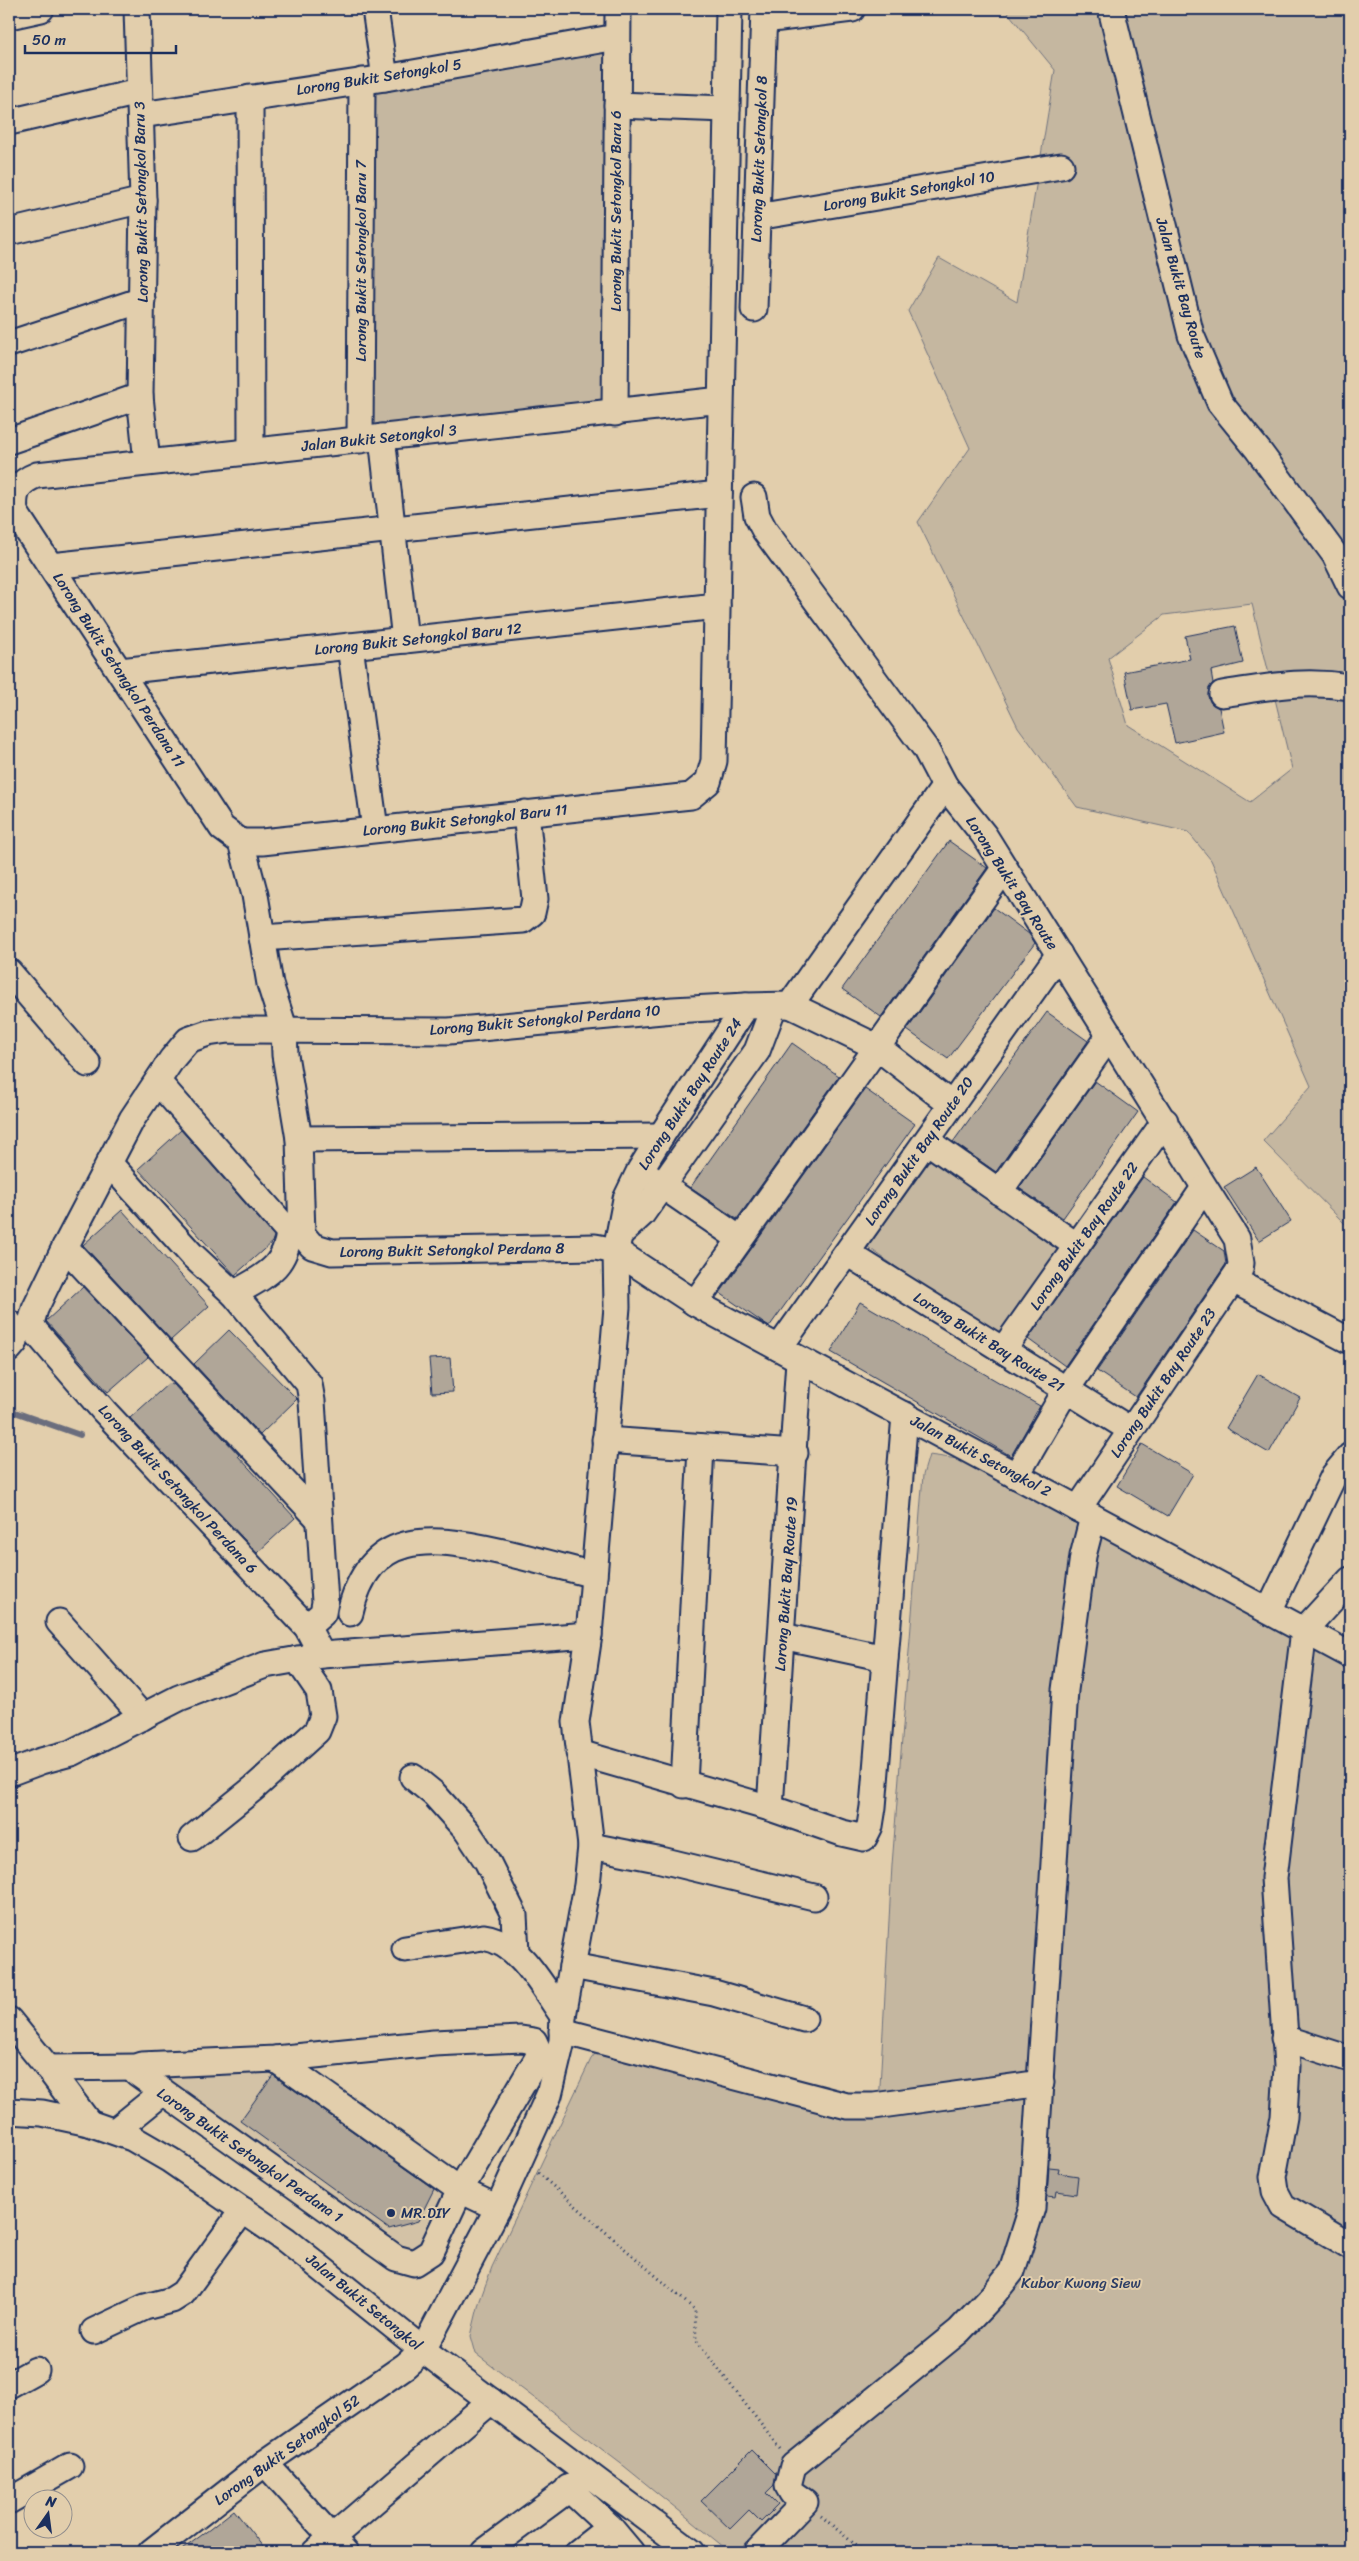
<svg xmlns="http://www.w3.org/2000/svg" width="1359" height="2561" viewBox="0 0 1359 2561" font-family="Sriracha,sans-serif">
	<rect width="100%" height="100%" fill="#e2ceac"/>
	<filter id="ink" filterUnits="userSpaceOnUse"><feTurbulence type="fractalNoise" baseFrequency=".02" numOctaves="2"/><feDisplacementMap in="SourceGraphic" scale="10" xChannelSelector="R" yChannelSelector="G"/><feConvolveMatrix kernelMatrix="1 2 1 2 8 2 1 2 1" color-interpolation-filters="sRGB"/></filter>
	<g filter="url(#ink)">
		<path fill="#d3c2a6" d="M290 2055 463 2178 426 2249 409 2260 132 2065Z"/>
		<g fill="#c5b7a0" stroke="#70737f" fill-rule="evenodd">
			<path d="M1005 9H1350V1229L1263 1141 1311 1086 1211 860 1188 832 1077 807 1018 727 918 522 970 448 908 311 939 258 1017 302 1055 70ZM1252 604 1292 769 1250 802 1128 725 1108 658 1164 615Z"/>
			<path d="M627 41 625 416 370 444 376 79Z"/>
			<path d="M931 1159 1061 1252 997 1339 868 1247Z"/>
			<path d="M929 1455 958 1459 1350 1670V2552H730L624 2466 476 2354 471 2336 479 2303 492 2267 591 2059 602 2045 879 2105 892 1865 923 1475Z"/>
		</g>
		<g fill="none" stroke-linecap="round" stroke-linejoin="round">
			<path stroke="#6a6d7d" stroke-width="6" d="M9 1410 80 1435"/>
		</g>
		<g fill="#b0a698" stroke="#1b2f5e">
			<path d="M1235 626 1243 663 1211 671 1213 683 1209 688 1208 696 1211 703 1219 708 1224 732 1175 743 1166 704 1132 710 1124 672 1190 659 1185 636Z"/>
			<path d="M949 841 987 868 881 1017 842 989Z"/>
			<path d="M994 908 1029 934 1035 943 948 1059 907 1030Z"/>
			<path d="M1047 1012 1088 1041 996 1172 953 1142Z"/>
			<path d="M792 1043 839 1076 737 1219 690 1188Z"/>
			<path d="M1095 1081 1138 1112 1063 1218 1019 1188Z"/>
			<path d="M865 1089 915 1124 769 1327 720 1293Z"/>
			<path d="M181 1130 274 1236 272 1242 235 1275 138 1169Z"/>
			<path d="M1256 1167 1291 1221 1259 1241 1224 1187Z"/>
			<path d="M1143 1177 1177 1202 1065 1366 1028 1339Z"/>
			<path d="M122 1210 209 1306 171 1340 83 1245Z"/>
			<path d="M1193 1230 1224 1251 1226 1264 1136 1397 1097 1371Z"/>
			<path d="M83 1287 148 1357 108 1392 46 1321Z"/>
			<path d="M860 1302 1040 1406 1011 1456 831 1352Z"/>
			<path d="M229 1330 297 1399 260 1435 194 1364Z"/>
			<path d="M450 1358 453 1392 432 1393 429 1359Z"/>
			<path d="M1258 1374 1300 1398 1269 1453 1226 1428Z"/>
			<path d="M169 1383 171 1385 173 1384 239 1455 238 1456 295 1518 257 1553 130 1418Z"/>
			<path d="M1142 1444 1193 1474 1168 1516 1117 1486Z"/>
			<path d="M273 2075 434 2189 418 2221 389 2229 240 2121Z"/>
			<path d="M1049 2167 1059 2168 1058 2173 1078 2176 1076 2194 1057 2191 1056 2197 1047 2196Z"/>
			<path d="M752 2450 776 2474 774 2485 766 2493 778 2505 761 2522 749 2510 730 2529 701 2501Z"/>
			<path d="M234 2510 267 2552H179L210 2529Z"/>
		</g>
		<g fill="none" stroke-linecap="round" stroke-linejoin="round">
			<g stroke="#1b2f5e" stroke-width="29">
				<g id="minor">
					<path d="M137 9 143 200 140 396 147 462"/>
					<path d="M375 9 385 78"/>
					<path d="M1111 9 1191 335 1220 403 1258 450 1335 555 1350 586"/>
					<path d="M9 16 41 9"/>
					<path d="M764 20 852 9"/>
					<path d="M250 98 251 451"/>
					<path d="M617 105 727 109"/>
					<path d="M141 115 385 78 617 37"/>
					<path d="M9 122 139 92"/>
					<path d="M757 217 1061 166"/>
					<path d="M9 232 143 200"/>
					<path d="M754 309 764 9"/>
					<path d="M9 344 142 300"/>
					<path d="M721 400 37 475C18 482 13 492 15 512L222 828 241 842H262L691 796 708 782 714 761 729 9"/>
					<path d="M615 413 618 9"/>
					<path d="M382 437 405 640"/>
					<path d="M360 440 362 81"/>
					<path d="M9 441 140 396"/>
					<path d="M754 497 757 516 765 531 925 748 945 786 984 835 1237 1239 1241 1263 1240 1269 1078 1509"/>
					<path d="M51 566 719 494"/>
					<path d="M350 646 375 829"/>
					<path d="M120 671 717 606"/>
					<path d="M1222 694C1269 687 1302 679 1350 687"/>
					<path d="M241 842 255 895 270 984 284 1028 285 1055 299 1139 302 1234 312 1246 332 1252 595 1247 616 1251 695 1303 1350 1655"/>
					<path d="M262 938 523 920 532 913 535 899 526 813"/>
					<path d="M9 972 88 1064"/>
					<path d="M790 1005 877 1047 952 1105"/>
					<path d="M158 1082 289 1232C285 1270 263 1276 234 1294"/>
					<path d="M299 1139 661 1136"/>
					<path d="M927 1141 1077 1246"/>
					<path d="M109 1163 192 1255 234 1294 309 1384 312 1401 325 1602 323 1613 307 1627"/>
					<path d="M648 1176 740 1239"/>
					<path d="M999 1192 1110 1035"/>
					<path d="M619 1235 642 1214 757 1051 774 1006"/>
					<path d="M65 1247 318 1518"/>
					<path d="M847 1253 1131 1430"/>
					<path d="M1233 1280 1350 1341"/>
					<path d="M695 1303 1004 869"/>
					<path d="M9 1323 15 1333V1342L9 1349"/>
					<path d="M779 1348 1059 954"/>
					<path d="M1003 1350 1165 1121"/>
					<path d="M605 1440 795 1453"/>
					<path d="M1016 1476 1066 1390 1204 1188"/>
					<path d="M1350 1580 1304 1630 1274 1878 1287 2066 1284 2117 1273 2177 1275 2191 1283 2206 1350 2246"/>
					<path d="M1269 1611 1334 1475 1350 1456"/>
					<path d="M350 1613C369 1529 429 1536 498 1551 530 1558 562 1567 594 1575"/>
					<path d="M59 1622 143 1717"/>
					<path d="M782 1636 885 1658"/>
					<path d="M322 1655 307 1627 104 1411 36 1332 31 1323 35 1309 65 1247 132 1119 172 1059 188 1040 208 1033 228 1030 449 1031 673 1010 746 1006"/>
					<path d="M579 1753 770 1808 842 1833 864 1838 870 1826 873 1807 905 1415"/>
					<path d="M9 1773 41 1761 71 1753 179 1698 265 1665 322 1655 589 1635"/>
					<path d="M413 1777 434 1794 467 1831 487 1861 514 1915 516 1952"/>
					<path d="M684 1785 701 1447"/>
					<path d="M770 1808 799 1360"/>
					<path d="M192 1838 254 1788 317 1731 323 1716 319 1691 297 1659"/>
					<path d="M591 1846 657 1859 814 1897"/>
					<path d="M405 1949 483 1937C521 1942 542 1987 563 2016"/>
					<path d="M572 1966 714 1993 804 2019"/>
					<path d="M9 2020 48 2068 89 2123"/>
					<path d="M562 2031 847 2106H874L1041 2083"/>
					<path d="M1284 2038 1350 2059"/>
					<path d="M521 2039 534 2041 540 2054 460 2190 431 2252 414 2263 396 2258 137 2073V2067L141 2065 275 2059 434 2043Z"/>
					<path d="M275 2059 460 2190 498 2208"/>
					<path d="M48 2068 137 2067"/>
					<path d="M9 2111 42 2113 89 2123 132 2138 170 2160 286 2240 423 2350 692 2552"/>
					<path d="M115 2131 162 2093"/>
					<path d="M94 2331 145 2307 172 2300 183 2293 243 2210"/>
					<path d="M9 2385 36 2370"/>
					<path d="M265 2463 345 2552"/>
					<path d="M568 2488 610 2527 631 2552"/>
					<path d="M9 2501 70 2466"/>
					<path d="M151 2552 265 2463 405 2366 423 2350 498 2208 549 2095 562 2041 563 2016 587 1885 591 1846 576 1722 589 1635 617 1307 616 1251 626 1199 640 1170 661 1136 746 1006 790 1005 945 786"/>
					<path d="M315 2552 491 2401"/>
					<path d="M484 2552 588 2475"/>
					<path d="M578 2552 610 2527"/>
					<path d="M757 2552 805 2502 792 2493 788 2486 793 2466 959 2331 992 2296 1012 2271 1032 2208 1065 1690 1083 1556 1093 1517"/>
				</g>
			</g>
			<g stroke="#1b2f5e" stroke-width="3" stroke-dasharray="1 4" stroke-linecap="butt">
				<path d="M538 2173 695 2310 696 2340 780 2449"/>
				<path d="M821 2516 864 2552"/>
			</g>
			<use href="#minor" stroke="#e2ceac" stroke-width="25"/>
		</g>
	</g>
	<circle fill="#1b2f5e" stroke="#e2ceac" stroke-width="2" cx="391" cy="2213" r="5"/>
	<g text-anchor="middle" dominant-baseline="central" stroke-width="4" stroke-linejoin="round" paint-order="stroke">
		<g font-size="15" fill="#1b2f5e" stroke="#e2ceac">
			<text transform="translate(379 77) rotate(-9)">Lorong Bukit Setongkol 5</text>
			<text transform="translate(759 159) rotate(-88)">Lorong Bukit Setongkol 8</text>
			<text transform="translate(909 191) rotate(-10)">Lorong Bukit Setongkol 10</text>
			<text transform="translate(141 202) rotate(-91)">Lorong Bukit Setongkol Baru 3</text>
			<text transform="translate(616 211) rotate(-90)">Lorong Bukit Setongkol Baru 6</text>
			<text transform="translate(361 261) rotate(-90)">Lorong Bukit Setongkol Baru 7</text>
			<text transform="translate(1181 288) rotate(74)">Jalan Bukit Bay Route</text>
			<text transform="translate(379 438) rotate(-6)">Jalan Bukit Setongkol 3</text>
			<text transform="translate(418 639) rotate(-6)">Lorong Bukit Setongkol Baru 12</text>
			<text transform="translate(119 670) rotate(57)">Lorong Bukit Setongkol Perdana 11</text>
			<text transform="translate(465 820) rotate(-6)">Lorong Bukit Setongkol Baru 11</text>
			<text transform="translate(1012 883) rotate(57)">Lorong Bukit Bay Route</text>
			<text transform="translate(545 1020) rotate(-5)">Lorong Bukit Setongkol Perdana 10</text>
			<text transform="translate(690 1094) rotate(-57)">Lorong Bukit Bay Route 24</text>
			<text transform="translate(919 1151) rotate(-55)">Lorong Bukit Bay Route 20</text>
			<text transform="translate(1084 1236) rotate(-55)">Lorong Bukit Bay Route 22</text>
			<text transform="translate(452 1250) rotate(-1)">Lorong Bukit Setongkol Perdana 8</text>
			<text transform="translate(989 1342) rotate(32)">Lorong Bukit Bay Route 21</text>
			<text transform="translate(1163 1383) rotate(-56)">Lorong Bukit Bay Route 23</text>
			<text transform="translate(981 1456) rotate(28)">Jalan Bukit Setongkol 2</text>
			<text transform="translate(178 1489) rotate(47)">Lorong Bukit Setongkol Perdana 6</text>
			<text transform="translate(786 1584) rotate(-86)">Lorong Bukit Bay Route 19</text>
			<text transform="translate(250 2155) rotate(35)">Lorong Bukit Setongkol Perdana 1</text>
			<text transform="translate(364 2302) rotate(39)">Jalan Bukit Setongkol</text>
			<text transform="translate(287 2450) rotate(-36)">Lorong Bukit Setongkol 52</text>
		</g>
		<g font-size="15" fill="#1b2f5e" stroke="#e2ceac" text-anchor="start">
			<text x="401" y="2213">MR.DIY</text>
		</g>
		<g font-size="15" fill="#2c3d65" stroke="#e2ceac">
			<text x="1081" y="2283">Kubor Kwong Siew</text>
		</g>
	</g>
	<rect width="1359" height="2561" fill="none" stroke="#e2ceac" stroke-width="30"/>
	<rect x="15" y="15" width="1329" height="2531" fill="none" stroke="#1b2f5e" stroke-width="2" filter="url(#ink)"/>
	<g transform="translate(48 2514) rotate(14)"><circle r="24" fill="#e2ceac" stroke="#928e8d"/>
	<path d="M0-4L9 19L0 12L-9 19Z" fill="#1b2f5e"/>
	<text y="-8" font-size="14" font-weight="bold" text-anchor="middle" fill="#1b2f5e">N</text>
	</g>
	<path d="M25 45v8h151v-8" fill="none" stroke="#1b2f5e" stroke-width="2.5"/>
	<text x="32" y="45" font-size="15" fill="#1b2f5e" stroke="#e2ceac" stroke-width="4" paint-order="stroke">50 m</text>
</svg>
